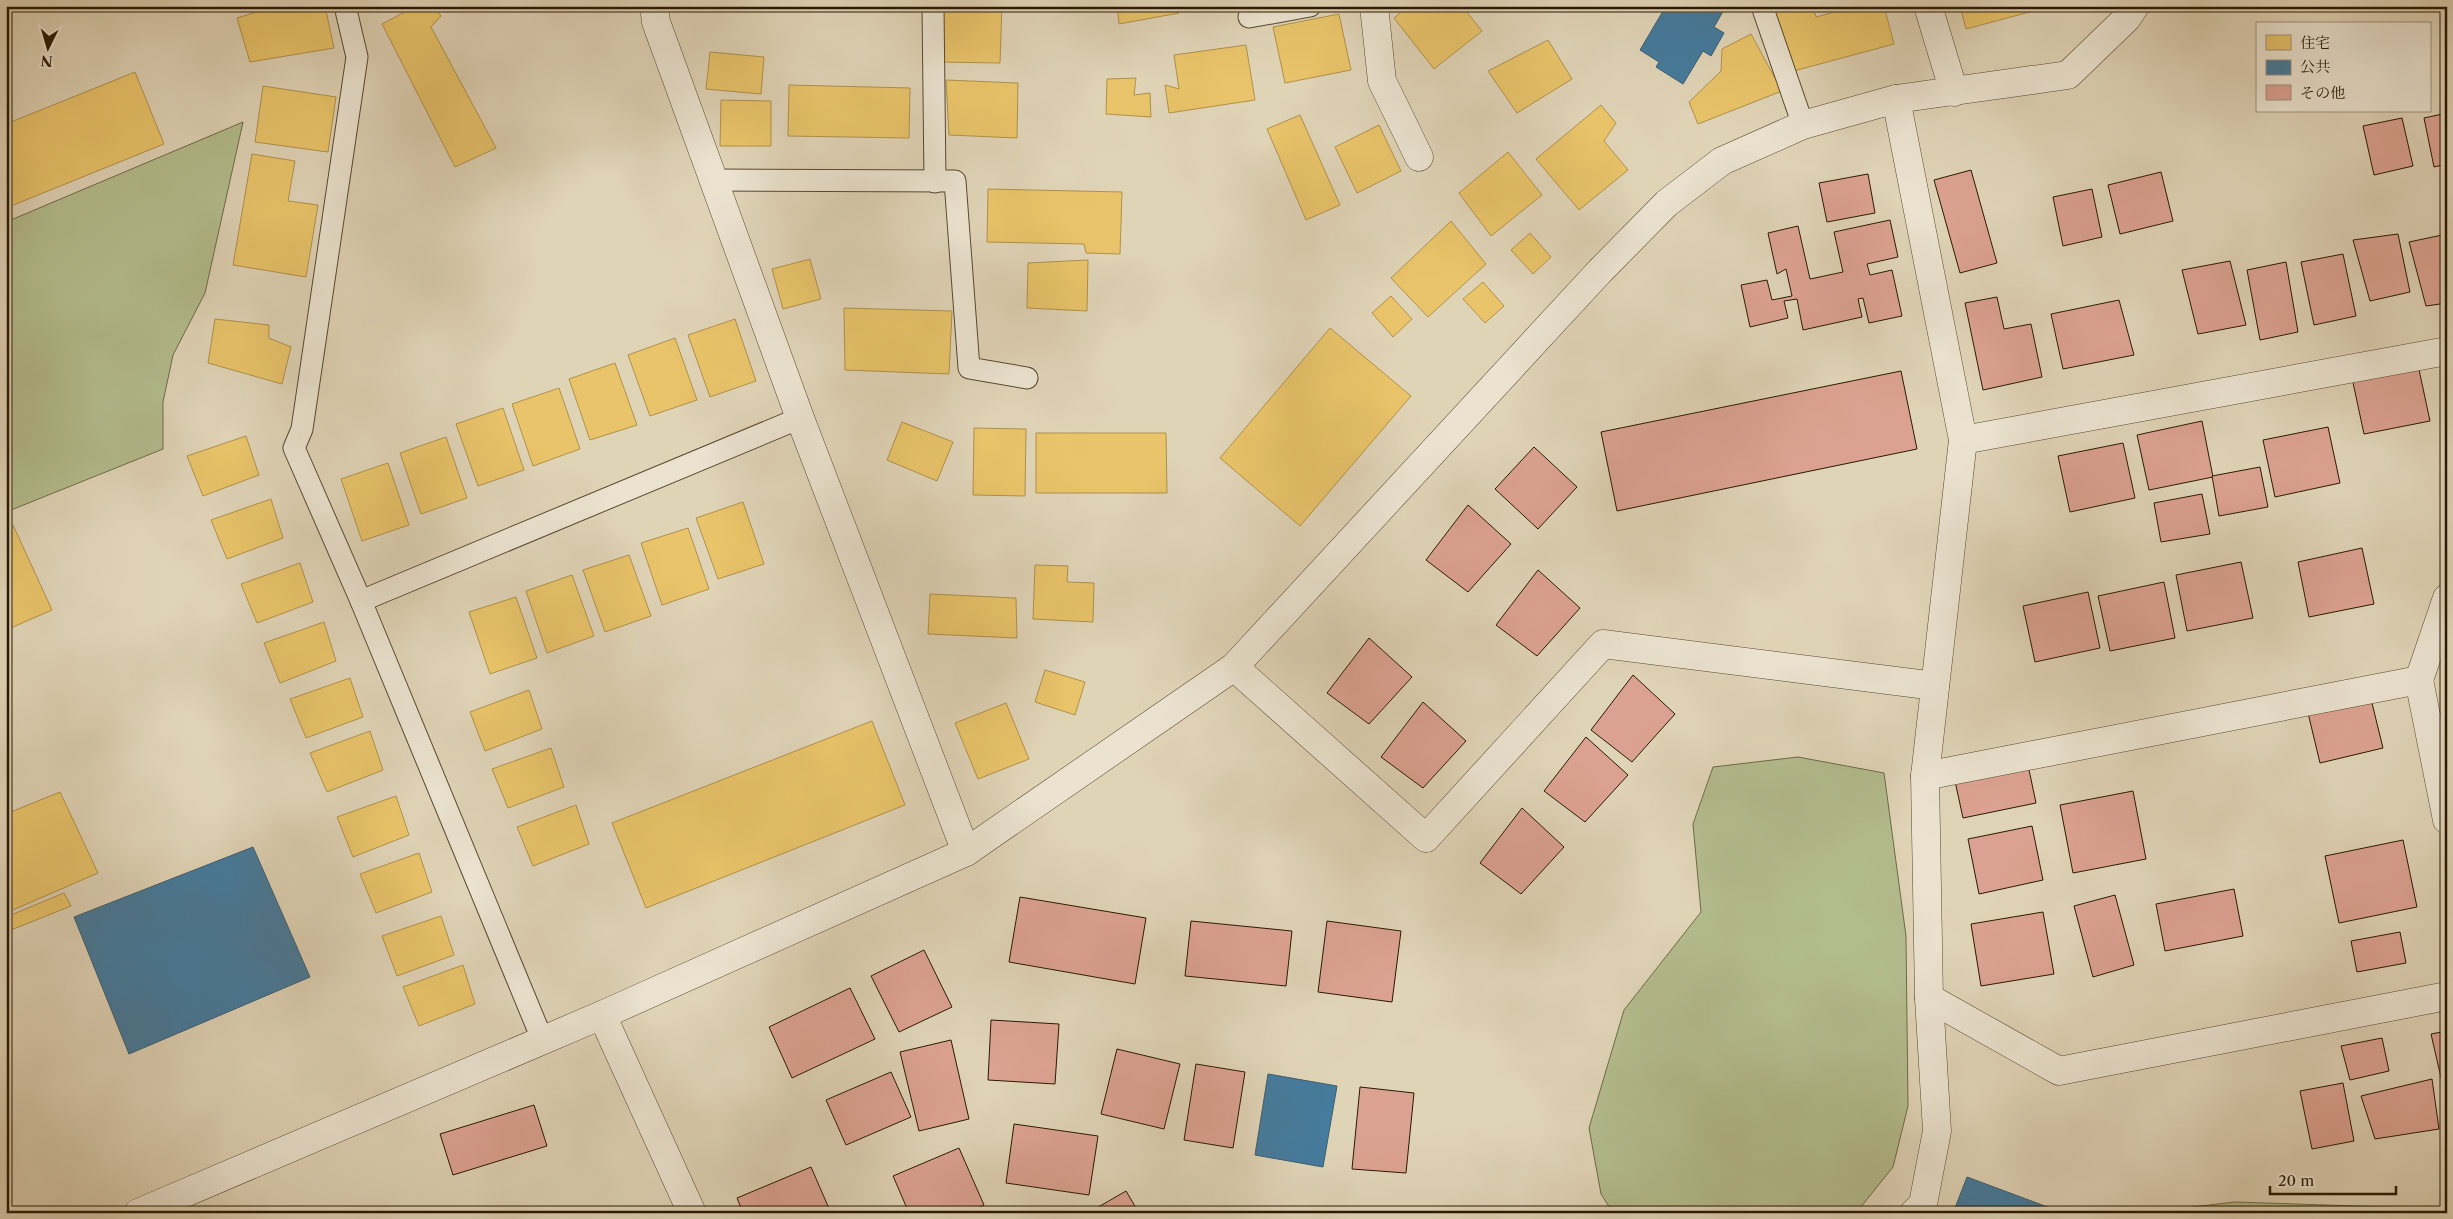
<svg xmlns="http://www.w3.org/2000/svg" width="2453" height="1219" viewBox="0 0 2453 1219" font-family="'Libre Caslon Text','Noto Serif JP',serif">
	<rect width="100%" height="100%" fill="#e0d4b7"/>
	<filter id="stains"><feTurbulence type="fractalNoise" baseFrequency=".004" numOctaves="4"/><feColorMatrix values="0 0 0 0 .2 0 0 0 0 .09 0 0 0 0 .02 0 0 0 .5 -.17"/></filter>
	<radialGradient id="worn" r=".72"><stop offset=".6" stop-color="#630" stop-opacity="0"/><stop offset="1" stop-color="#630" stop-opacity=".3"/></radialGradient>
	<g fill="#b3bc8d" stroke="#6e6a48">
		<path d="M243 122 205 293 173 355 163 402V449L6 512V222Z"/>
		<path d="M1798 757 1884 773 1906 936 1908 1106 1893 1167 1856 1213H1613L1601 1194 1589 1128 1624 1010 1701 912 1693 824 1713 767Z"/>
		<path d="M2235 1202 2447 1209V1213H2175L2183 1208Z"/>
	</g>
	<g fill="#e9c46a" stroke="#af914b">
		<path d="M276 6H325L334 48 250 62 237 18Z"/>
		<path d="M416 6H434L441 16 431 27 496 148 455 167 382 24Z"/>
		<path d="M941 6H1002L1000 63 940 62Z"/>
		<path d="M1117 6H1177L1179 13 1119 24Z"/>
		<path d="M1409 6H1462L1482 31 1434 69 1394 18Z"/>
		<path d="M1773 6H1813L1816 17 1857 6H1884L1894 44 1790 72Z"/>
		<path d="M1960 6H2036L2037 10 1966 29Z"/>
		<path d="M1339 14 1351 70 1285 83 1273 27Z"/>
		<path d="M1751 34 1782 91 1698 124 1689 102 1721 71 1722 49Z"/>
		<path d="M1548 40 1572 79 1517 113 1488 71Z"/>
		<path d="M1246 45 1255 100 1169 113 1165 85 1179 89 1174 55Z"/>
		<path d="M710 52 764 57 761 94 706 89Z"/>
		<path d="M135 72 164 144 6 208V124Z"/>
		<path d="M1136 78 1134 95 1150 93 1151 117 1106 114 1107 79Z"/>
		<path d="M946 80 1018 83 1017 138 949 135Z"/>
		<path d="M789 85 910 88 909 138 788 136Z"/>
		<path d="M263 86 336 97 328 152 255 142Z"/>
		<path d="M721 100 771 101V146H720Z"/>
		<path d="M1601 105 1616 123 1604 141 1628 170 1579 210 1536 159Z"/>
		<path d="M1300 115 1340 205 1306 220 1267 129Z"/>
		<path d="M1379 125 1401 171 1357 193 1335 147Z"/>
		<path d="M1508 152 1542 195 1491 236 1459 193Z"/>
		<path d="M252 154 295 161 288 201 318 205 306 277 233 265Z"/>
		<path d="M988 189 1122 192 1120 254 1086 253 1084 244 987 242Z"/>
		<path d="M1451 221 1486 264 1428 317 1391 278Z"/>
		<path d="M1530 233 1551 257 1533 274 1511 250Z"/>
		<path d="M810 259 821 299 783 309 772 269Z"/>
		<path d="M1088 260 1087 311 1027 308 1028 263Z"/>
		<path d="M1483 282 1504 306 1485 323 1463 299Z"/>
		<path d="M1391 296 1412 319 1393 337 1372 313Z"/>
		<path d="M844 308 952 311 949 374 845 370Z"/>
		<path d="M215 319 269 325V338L291 347 282 384 208 363Z"/>
		<path d="M735 319 756 381 710 397 688 335Z"/>
		<path d="M1330 328 1411 396 1300 526 1220 458Z"/>
		<path d="M675 338 697 400 650 416 628 355Z"/>
		<path d="M615 363 637 425 590 440 569 379Z"/>
		<path d="M559 388 580 449 533 466 512 404Z"/>
		<path d="M503 408 524 470 478 486 456 424Z"/>
		<path d="M902 422 953 442 937 481 887 460Z"/>
		<path d="M974 428 1026 429 1025 496 973 495Z"/>
		<path d="M1036 433H1166L1167 493H1036Z"/>
		<path d="M246 436 259 475 203 496 187 456Z"/>
		<path d="M446 437 467 498 421 514 400 453Z"/>
		<path d="M388 463 409 525 362 541 341 479Z"/>
		<path d="M271 499 283 538 227 559 211 520Z"/>
		<path d="M743 502 764 564 718 579 696 518Z"/>
		<path d="M13 525 52 610 6 630V527Z"/>
		<path d="M688 528 709 589 662 605 641 543Z"/>
		<path d="M629 555 651 616 605 632 583 570Z"/>
		<path d="M300 563 313 602 257 623 241 584Z"/>
		<path d="M1035 565 1068 566 1067 582 1094 583 1093 622 1033 619Z"/>
		<path d="M572 575 594 636 547 653 526 591Z"/>
		<path d="M930 594 1016 598 1017 638 928 634Z"/>
		<path d="M516 597 537 658 490 674 469 612Z"/>
		<path d="M324 622 336 661 280 683 264 643Z"/>
		<path d="M1045 670 1085 682 1075 715 1035 702Z"/>
		<path d="M350 678 363 717 306 738 290 699Z"/>
		<path d="M529 690 542 729 485 751 470 712Z"/>
		<path d="M1006 703 1029 759 978 779 955 723Z"/>
		<path d="M872 721 905 805 646 908 612 823Z"/>
		<path d="M370 731 383 770 327 792 310 753Z"/>
		<path d="M551 748 564 787 508 808 492 769Z"/>
		<path d="M60 792 98 873 6 913V814Z"/>
		<path d="M396 796 409 835 353 857 337 817Z"/>
		<path d="M576 805 589 844 533 866 517 827Z"/>
		<path d="M419 853 432 892 376 913 360 874Z"/>
		<path d="M64 893 71 906 6 932V917Z"/>
		<path d="M441 916 454 955 397 976 382 936Z"/>
		<path d="M463 965 475 1004 419 1026 403 987Z"/>
	</g>
	<g fill="#457b9d" stroke="#3d5e6f">
		<path d="M1666 6 1725 8 1714 27 1724 33 1711 56 1703 51 1683 84 1656 67 1659 62 1640 50Z"/>
		<path d="M253 847 310 977 129 1054 74 917Z"/>
		<path d="M1268 1074 1337 1086 1323 1167 1255 1155Z"/>
		<path d="M1967 1177 2061 1212 2060 1213H1953Z"/>
	</g>
	<g fill="#dca291" stroke="#291903">
		<path d="M2447 113V164L2434 167 2424 118Z"/>
		<path d="M2402 118 2413 166 2374 175 2363 126Z"/>
		<path d="M1971 170 1997 263 1960 273 1934 180Z"/>
		<path d="M2161 172 2173 221 2120 234 2108 185Z"/>
		<path d="M1868 174 1875 213 1827 222 1819 183Z"/>
		<path d="M2092 189 2102 237 2063 246 2053 197Z"/>
		<path d="M1890 220 1898 257 1867 264 1870 275 1892 270 1902 316 1869 323 1863 298 1858 299 1862 317 1803 330 1797 299 1784 301 1788 318 1750 327 1741 285 1767 280 1772 300 1792 296 1786 269 1777 274 1768 233 1798 226 1810 279 1843 272 1834 232Z"/>
		<path d="M2398 234 2410 292 2370 301 2353 240Z"/>
		<path d="M2447 234V303L2426 306 2409 242Z"/>
		<path d="M2343 254 2356 316 2314 325 2301 262Z"/>
		<path d="M2230 261 2246 325 2198 334 2182 270Z"/>
		<path d="M2286 262 2298 332 2260 340 2247 270Z"/>
		<path d="M1997 297 2004 329 2031 324 2042 377 1983 390 1965 303Z"/>
		<path d="M2119 300 2134 355 2063 369 2051 314Z"/>
		<path d="M2418 365 2430 421 2364 434 2352 378Z"/>
		<path d="M1901 371 1917 449 1617 511 1601 432Z"/>
		<path d="M2202 421 2213 477 2149 490 2137 435Z"/>
		<path d="M2328 427 2340 483 2275 497 2263 440Z"/>
		<path d="M2123 443 2135 498 2070 512 2058 456Z"/>
		<path d="M1534 447 1577 487 1538 529 1495 489Z"/>
		<path d="M2260 467 2268 507 2219 516 2212 476Z"/>
		<path d="M2202 494 2210 534 2161 542 2154 503Z"/>
		<path d="M1468 505 1511 544 1468 592 1426 560Z"/>
		<path d="M2362 548 2374 604 2309 617 2298 562Z"/>
		<path d="M2241 562 2253 618 2187 631 2176 575Z"/>
		<path d="M1538 570 1580 608 1537 656 1496 625Z"/>
		<path d="M2164 582 2175 638 2110 651 2098 596Z"/>
		<path d="M2088 592 2100 648 2035 662 2023 606Z"/>
		<path d="M1369 638 1412 677 1369 724 1327 693Z"/>
		<path d="M1633 675 1675 714 1632 762 1591 730Z"/>
		<path d="M2371 699 2383 748 2320 763 2308 713Z"/>
		<path d="M1423 702 1466 741 1423 788 1381 757Z"/>
		<path d="M1586 737 1628 775 1585 822 1544 791Z"/>
		<path d="M2028 765 2036 803 1963 818 1955 781Z"/>
		<path d="M2133 791 2146 859 2073 873 2060 805Z"/>
		<path d="M1522 808 1564 847 1521 894 1480 863Z"/>
		<path d="M2032 826 2043 880 1979 894 1968 839Z"/>
		<path d="M2403 840 2417 907 2339 923 2325 856Z"/>
		<path d="M2234 889 2243 936 2165 951 2156 904Z"/>
		<path d="M2115 895 2134 965 2093 977 2074 906Z"/>
		<path d="M1020 897 1146 918 1135 984 1009 962Z"/>
		<path d="M2043 912 2054 974 1981 986 1971 924Z"/>
		<path d="M1191 921 1292 931 1286 986 1185 976Z"/>
		<path d="M1327 921 1401 931 1392 1002 1318 992Z"/>
		<path d="M2400 932 2406 963 2357 972 2351 941Z"/>
		<path d="M924 950 952 1007 899 1032 871 976Z"/>
		<path d="M850 988 875 1039 792 1078 769 1027Z"/>
		<path d="M991 1020 1059 1024 1055 1084 988 1080Z"/>
		<path d="M2447 1031V1081L2442 1082 2431 1034Z"/>
		<path d="M2382 1038 2389 1071 2350 1080 2341 1046Z"/>
		<path d="M951 1040 969 1119 919 1131 900 1052Z"/>
		<path d="M1117 1049 1180 1064 1164 1129 1101 1114Z"/>
		<path d="M1196 1064 1245 1072 1233 1148 1184 1140Z"/>
		<path d="M891 1072 911 1117 846 1145 826 1100Z"/>
		<path d="M2432 1079 2439 1129 2375 1139 2361 1096Z"/>
		<path d="M2343 1083 2354 1141 2312 1149 2300 1091Z"/>
		<path d="M1360 1087 1414 1093 1406 1173 1352 1169Z"/>
		<path d="M534 1105 547 1146 453 1175 440 1134Z"/>
		<path d="M1014 1124 1098 1136 1089 1195 1006 1183Z"/>
		<path d="M959 1148 984 1205 966 1213H909L893 1176Z"/>
		<path d="M811 1167 831 1213H743L737 1198Z"/>
		<path d="M1126 1191 1139 1213H1088Z"/>
	</g>
	<g fill="none" stroke-linecap="round" stroke-linejoin="round">
		<g stroke="#574830" stroke-width="23">
			<g id="service">
				<path d="M345 6 357 57 302 429 294 448 361 601 542 1039"/>
				<path d="M933 6 935 182"/>
				<path d="M1762 6 1803 125"/>
				<path d="M1249 17 1310 6"/>
				<path d="M712 180 955 181 969 368 1027 378"/>
				<path d="M361 601 800 418"/>
			</g>
		</g>
		<g stroke="#574830" stroke-width="29">
			<g id="minor">
				<path d="M654 6 656 22 800 418 966 852"/>
				<path d="M1374 6 1382 81 1419 157"/>
				<path d="M1928 6 1954 92"/>
				<path d="M1896 99 1963 440 1925 776 1929 998 1937 1131 1923 1204 1914 1213"/>
				<path d="M1963 440 2447 351"/>
				<path d="M1234 667 1426 838 1603 644 1935 686"/>
				<path d="M2419 680 2447 598"/>
				<path d="M1925 776 2419 680 2447 820"/>
				<path d="M1929 998 2059 1071 2447 996"/>
				<path d="M602 1015 692 1213"/>
			</g>
		</g>
		<g stroke="#574830" stroke-width="29">
			<path id="tertiary" d="M138 1213 602 1015 966 852 1234 667 1600 271 1667 203 1722 161 1803 125 1896 99 2068 75 2127 18 2135 6"/>
		</g>
		<use href="#service" stroke="#ebe3d0" stroke-width="21"/>
		<use href="#minor" stroke="#ebe3d0" stroke-width="28"/>
		<use href="#tertiary" stroke="#ebe3d0" stroke-width="28"/>
	</g>
	<rect width="2453" height="1219" fill="none" stroke="#e0d4b7" stroke-width="25"/>
	<rect x="8" y="8" width="2438" height="1204" fill="none" stroke="#291903" stroke-width="2.5"/>
	<rect x="12" y="12" width="2428" height="1194" fill="none" stroke="#291903"/>
	<rect x="2256" y="22" width="175" height="90" fill="#ebe3d0" stroke="#9d927e"/>
	<rect x="2266" y="35" width="25" height="15" fill="#e9c46a" stroke="#9d927e"/>
	<text x="2300" y="48" font-size="15" fill="#291903">住宅</text>
	<rect x="2266" y="60" width="25" height="15" fill="#457b9d" stroke="#9d927e"/>
	<text x="2300" y="72" font-size="15" fill="#291903">公共</text>
	<rect x="2266" y="85" width="25" height="15" fill="#dca291" stroke="#9d927e"/>
	<text x="2300" y="98" font-size="15" fill="#291903">その他</text>
	<g transform="translate(48 48) rotate(185)" stroke="#ebe3d0" stroke-width="4" paint-order="stroke">
	<path d="M0-4L9 19L0 12L-9 19Z" fill="#291903"/>
	<text y="-8" font-size="14" font-weight="bold" text-anchor="middle" fill="#291903">N</text>
	</g>
	<path d="M2270 1186v8h126v-8" fill="none" stroke="#291903" stroke-width="2.5"/>
	<text x="2278" y="1186" font-size="15" fill="#291903" stroke="#ebe3d0" stroke-width="4" paint-order="stroke">20 m</text>
	<rect width="100%" height="100%" filter="url(#stains)"/>
	<rect width="100%" height="100%" fill="url(#worn)"/>
</svg>
